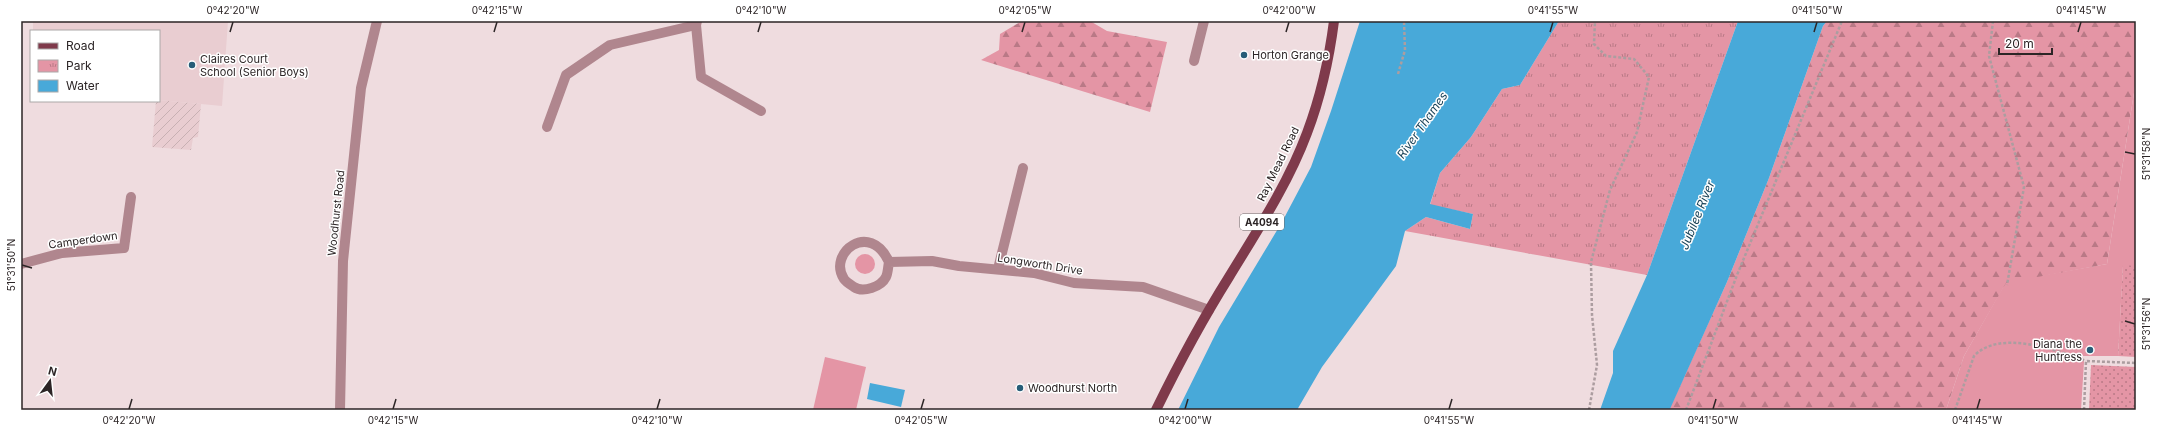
<svg xmlns="http://www.w3.org/2000/svg" width="2157" height="431" viewBox="0 0 2157 431" font-family="Inter,sans-serif">
	<defs>
		<pattern id="industrial-furrows" width="10" height="10" patternUnits="userSpaceOnUse"><rect width="10" height="10" fill="#e9cdd1"/><path d="M-1 1l2-2M0 10L10 0M9 11l2-2" fill="none" stroke="#c8b0b3"/></pattern>
		<pattern id="forest-firs" width="22" height="20" patternUnits="userSpaceOnUse"><rect width="22" height="20" fill="#e495a5"/><path d="M5 1l3.5 6h-7zM16 11l3.5 6h-7z" fill="#b97986"/></pattern>
		<pattern id="park-tufts" width="24" height="20" patternUnits="userSpaceOnUse"><rect width="24" height="20" fill="#e495a5"/><path d="M3 7l-1-3M5 7V3M7 7l1-3M15 17l-1-3M17 17v-4M19 17l1-3" fill="none" stroke="#b97986"/></pattern>
		<pattern id="garden-dots" width="8" height="8" patternUnits="userSpaceOnUse"><rect width="8" height="8" fill="#e495a5"/><path d="M2 2h.1M6 6h.1" fill="none" stroke="#b97986" stroke-width="1.8" stroke-linecap="round"/></pattern>
	</defs>
	<rect width="100%" height="100%" fill="#efdcdf"/>
	<path fill="#e9cdd1" d="M33 21H228L222 106 159 100V31H33Z"/>
	<path fill="url(#industrial-furrows)" d="M159 100 201 104 198 137 193 138 191 150 152 147 156 101Z"/>
	<g fill="#e495a5">
		<path d="M2136 80V266H2123L2118 356H2082L2084 362 2081 410H1946L1964 356 2006 282 2107 264Z"/>
		<circle cx="865" cy="264" r="10"/>
		<path d="M825 357 866 367 856 410H813Z"/>
	</g>
	<g fill="url(#forest-firs)">
		<path d="M1022 21H1090L1107 31 1167 42 1150 112 981 60 999 50 1000 34Z"/>
		<path d="M1827 21H2136V80L2107 264 2006 283 1964 356 1946 410H1669L1727 282 1769 178 1823 26Z"/>
	</g>
	<path fill="url(#park-tufts)" d="M1559 21H1738L1647 275 1405 231 1426 217 1470 229 1473 214 1430 205 1440 173 1471 137 1502 89 1520 85Z"/>
	<g fill="url(#garden-dots)">
		<path d="M2123 265 2136 266V357L2118 356Z"/>
		<path d="M2091 365 2136 367V410H2089Z"/>
	</g>
	<g fill="#48a9d9">
		<path d="M1360 21H1559L1520 85 1502 89 1471 137 1440 173 1430 204 1473 214 1470 229 1426 217 1405 231 1396 266 1322 367 1297 410H1178L1219 327 1282 222 1311 167 1331 111Z"/>
		<path d="M1738 21H1827L1823 26 1769 178 1727 282 1670 409 1600 410 1613 373V351L1647 275Z"/>
		<path d="M870 383 905 390 901 407 867 399Z"/>
	</g>
	<g fill="none" stroke-linecap="round" stroke-linejoin="round">
		<g stroke="#ac9da0" stroke-width="2.5" stroke-dasharray="3 2" stroke-linecap="butt">
			<path d="M1993 21 1989 56 2024 187 2007 285"/>
			<path d="M1398 74 1405 50 1404 21"/>
			<path d="M1589 410 1597 365 1592 315 1591 262 1610 190 1637 132 1649 77 1634 59 1606 56 1594 44 1595 21"/>
			<path d="M1686 410 1737 275 1842 21"/>
			<path d="M1955 410 1974 356C1999 329 2057 350 2086 361"/>
			<path d="M2084 410 2086 361 2136 363"/>
		</g>
		<g stroke="#b0868e" stroke-width="10">
			<path d="M1194 61 1204 21"/>
			<path d="M998 269 1023 168"/>
		</g>
		<g stroke="#b0868e" stroke-width="10">
			<path d="M696 25 701 77 761 111"/>
			<path d="M547 127 566 75 610 45 696 25 697 21"/>
			<path d="M889 262C870 220 827 253 844 279 846 282 851 285 854 287 863 293 881 287 886 277 888 273 888 267 889 262L932 261 959 266 1034 273 1074 283 1143 287 1209 310"/>
			<path d="M21 264 62 253 124 248 131 197"/>
			<path d="M340 410 343 261 361 88 377 21"/>
		</g>
		<path stroke="#7f3a4b" stroke-width="10" d="M1156 410C1178 365 1202 320 1229 277 1257 231 1288 184 1307 133 1321 96 1329 60 1334 21"/>
	</g>
	<path fill="none" stroke="#2c2526" stroke-width="1.5" d="M230 32 233 22M494 32 497 22M758 32 761 22M1022 32 1025 22M1286 32 1289 22M1550 32 1553 22M1814 32 1817 22M2078 32 2081 22M2125 152 2135 154M22 265 32 268M2125 321 2135 324M129 409 132 399M393 409 396 399M657 409 660 399M921 409 924 399M1185 409 1188 399M1449 409 1452 399M1713 409 1716 399M1977 409 1980 399"/>
	<g fill="#275d78" stroke="#fff" stroke-width="1.5">
		<circle cx="1244" cy="55" r="4"/>
		<circle cx="192" cy="65" r="4"/>
		<circle cx="2090" cy="350" r="4"/>
		<circle cx="1020" cy="388" r="4"/>
	</g>
	<g text-anchor="middle" dominant-baseline="central" stroke-width="3" stroke-linejoin="round" paint-order="stroke">
		<rect fill="#fff" stroke="#6b6667" stroke-width="1" x="1240" y="214" width="44" height="16" rx="3"/>
		<g font-size="10" font-weight="bold" fill="#2c2526">
			<text x="1262" y="222">A4094</text>
		</g>
		<g font-size="11" fill="#2c2526" stroke="#fff" text-anchor="start">
			<text x="1252" y="55">Horton Grange</text>
			<text x="200" y="59">Claires Court<tspan x="200" dy="13">School (Senior Boys)</tspan></text>
			<text x="2082" y="344" text-anchor="end">Diana the<tspan x="2082" dy="13">Huntress</tspan></text>
			<text x="1028" y="388">Woodhurst North</text>
		</g>
		<g font-size="11" fill="#2c2526" stroke="#fff">
			<text transform="translate(1278 164) rotate(-64)">Ray Mead Road</text>
			<text transform="translate(336 213) rotate(-84)">Woodhurst Road</text>
			<text transform="translate(83 240) rotate(-8)">Camperdown</text>
			<text transform="translate(1040 264) rotate(9)">Longworth Drive</text>
		</g>
		<g font-size="12" font-style="italic" fill="#1b4459" stroke="#fff">
			<text transform="translate(1422 125) rotate(-55)">River Thames</text>
			<text transform="translate(1697 215) rotate(-68)">Jubilee River</text>
		</g>
	</g>
	<rect width="2157" height="431" fill="none" stroke="#ffffff" stroke-width="44"/>
	<rect x="30" y="30" width="130" height="72" fill="#ffffff" stroke="#aba8a8"/>
	<rect x="38" y="43" width="20" height="6" fill="#7f3a4b" stroke="#aba8a8"/>
	<text x="66" y="50" font-size="12" fill="#2c2526">Road</text>
	<rect x="38" y="60" width="20" height="12" fill="url(#park-tufts)" stroke="#aba8a8"/>
	<text x="66" y="70" font-size="12" fill="#2c2526">Park</text>
	<rect x="38" y="80" width="20" height="12" fill="#48a9d9" stroke="#aba8a8"/>
	<text x="66" y="90" font-size="12" fill="#2c2526">Water</text>
	<g transform="translate(50 381) rotate(15)" stroke="#ffffff" stroke-width="3" paint-order="stroke">
	<path d="M0-3L7 15L0 10L-7 15Z" fill="#2c2526"/>
	<text y="-6" font-size="11" font-weight="bold" text-anchor="middle" fill="#2c2526">N</text>
	</g>
	<path d="M1999 48v6h53v-6" fill="none" stroke="#2c2526" stroke-width="2"/>
	<text x="2005" y="48" font-size="12" fill="#2c2526" stroke="#ffffff" stroke-width="3" paint-order="stroke">20 m</text>
	<rect x="22" y="22" width="2113" height="387" fill="none" stroke="#2c2526" stroke-width="1.5"/>
	<g font-size="10" text-anchor="middle" fill="#2c2526">
		<text x="233" y="14">0°42'20"W</text>
		<text x="497" y="14">0°42'15"W</text>
		<text x="761" y="14">0°42'10"W</text>
		<text x="1025" y="14">0°42'05"W</text>
		<text x="1289" y="14">0°42'00"W</text>
		<text x="1553" y="14">0°41'55"W</text>
		<text x="1817" y="14">0°41'50"W</text>
		<text x="2081" y="14">0°41'45"W</text>
		<text transform="translate(2146 154) rotate(-90)" y="4">51°31'58"N</text>
		<text transform="translate(11 265) rotate(-90)" y="4">51°31'50"N</text>
		<text transform="translate(2146 324) rotate(-90)" y="4">51°31'56"N</text>
		<text x="129" y="424">0°42'20"W</text>
		<text x="393" y="424">0°42'15"W</text>
		<text x="657" y="424">0°42'10"W</text>
		<text x="921" y="424">0°42'05"W</text>
		<text x="1185" y="424">0°42'00"W</text>
		<text x="1449" y="424">0°41'55"W</text>
		<text x="1713" y="424">0°41'50"W</text>
		<text x="1977" y="424">0°41'45"W</text>
	</g>
</svg>
